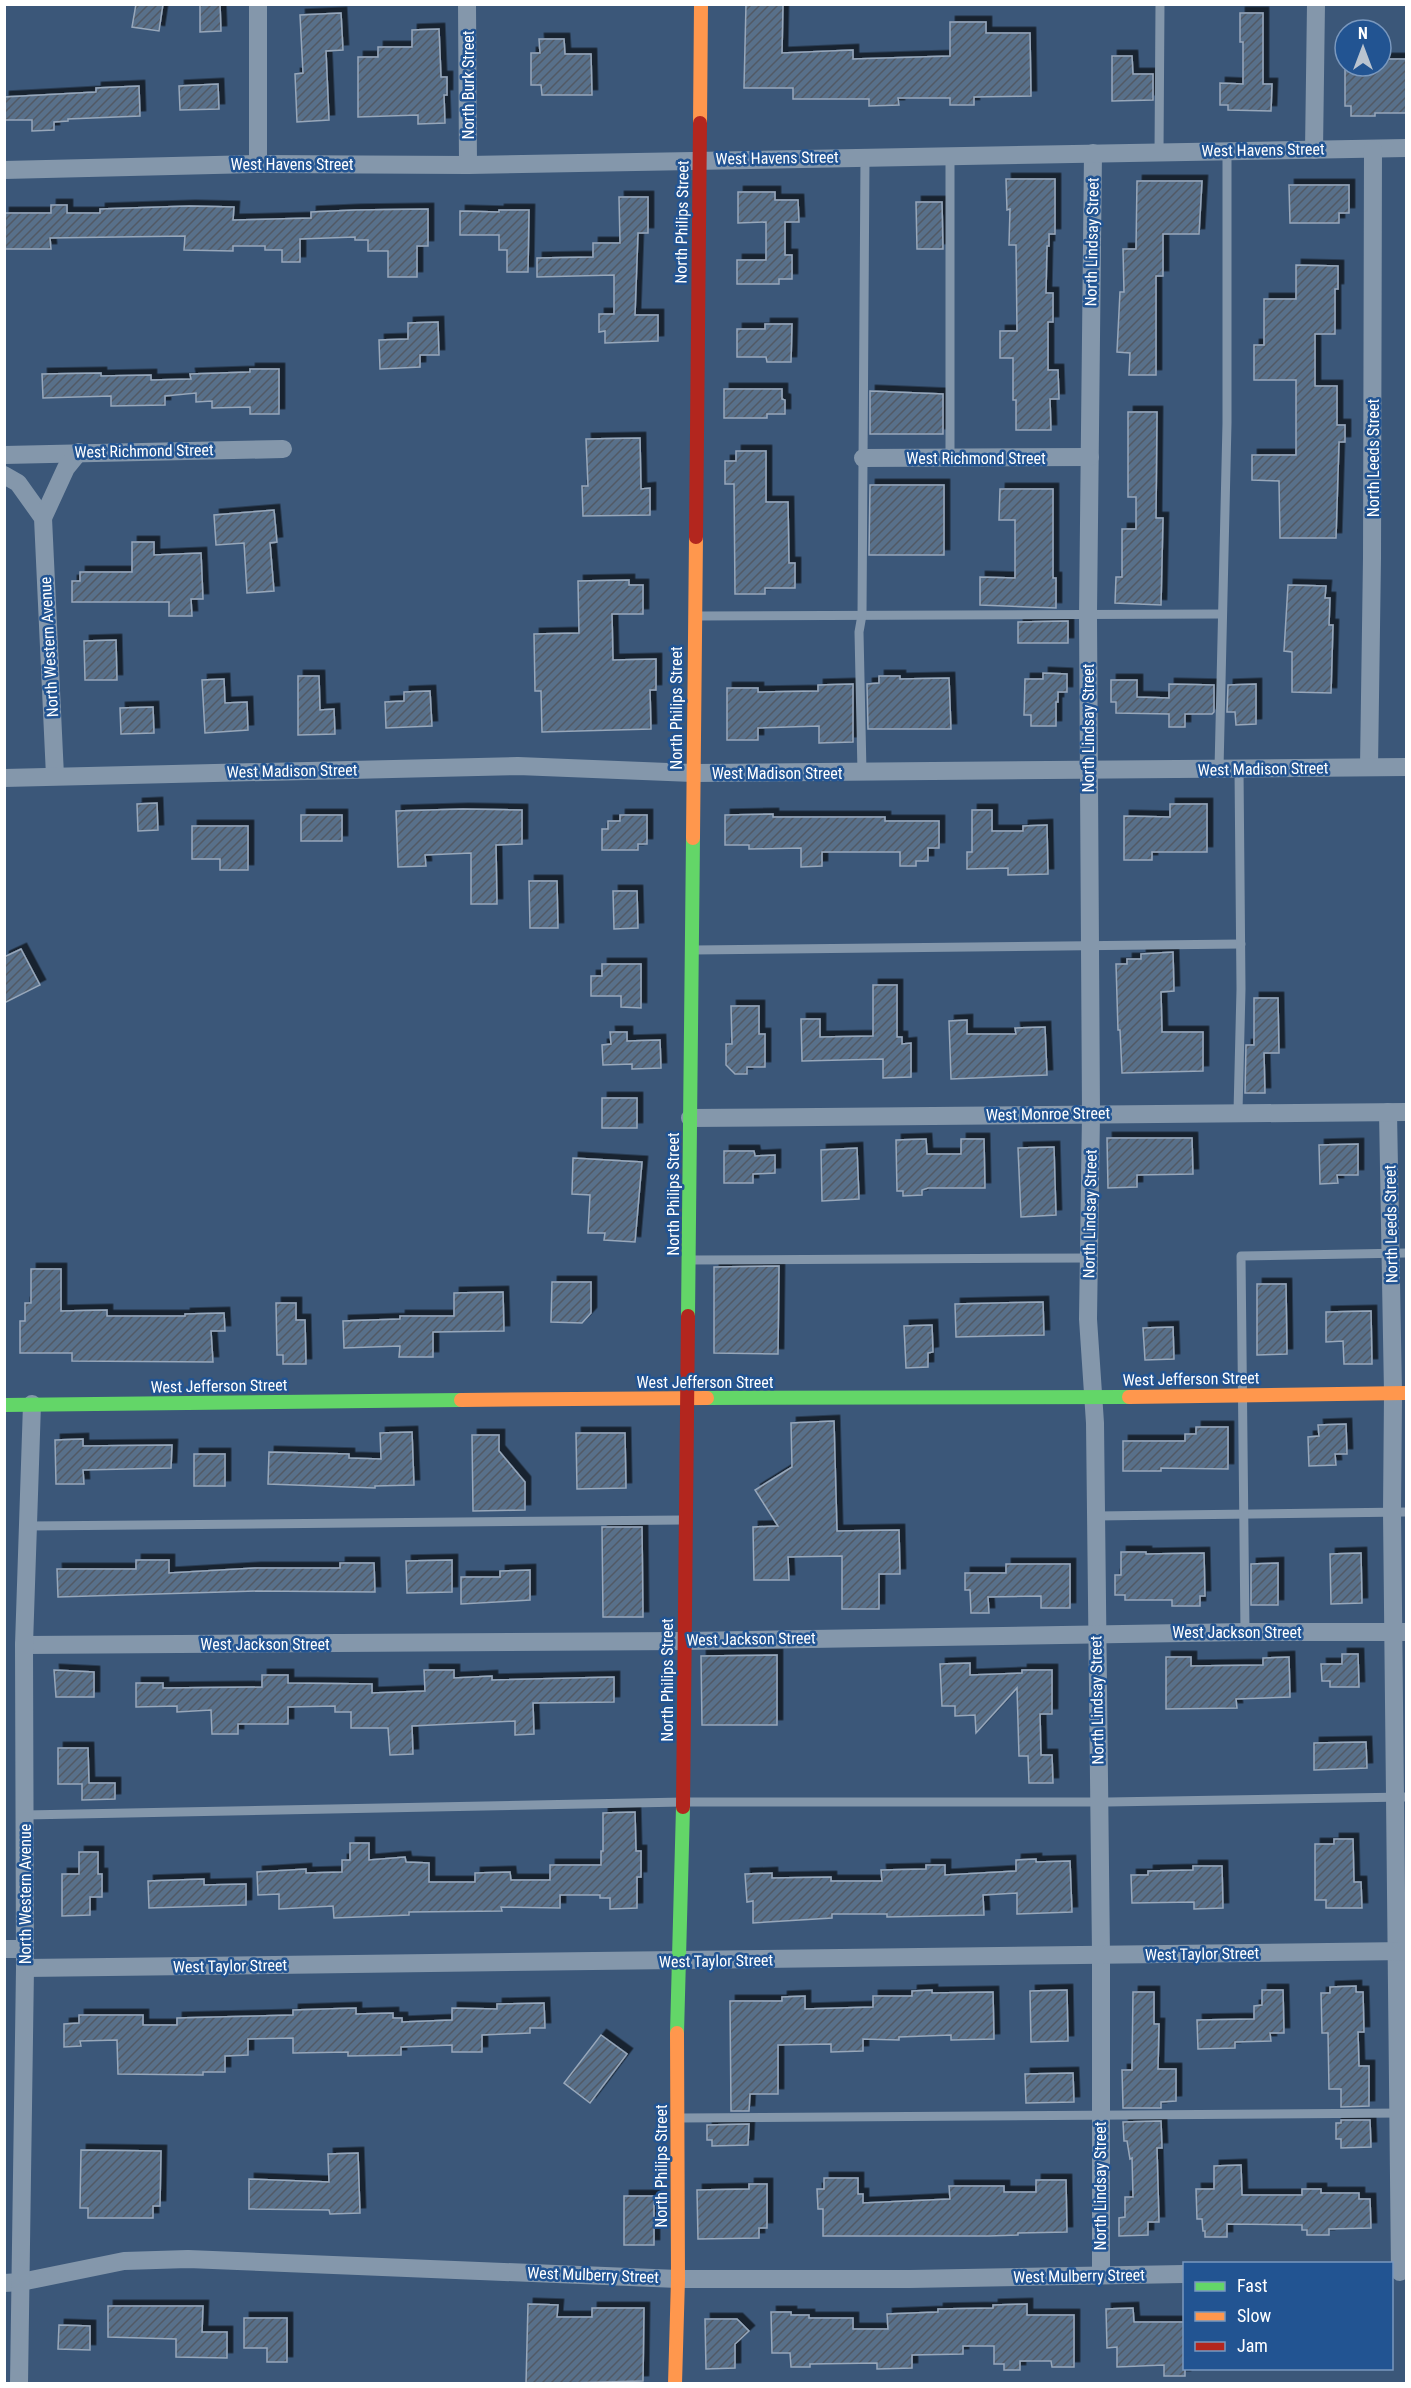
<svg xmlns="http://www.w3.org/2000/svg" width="1411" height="2388" viewBox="0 0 1411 2388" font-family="'Roboto Condensed',sans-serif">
	<defs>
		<pattern id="building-hatch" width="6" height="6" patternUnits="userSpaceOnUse" patternTransform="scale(1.5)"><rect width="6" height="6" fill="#596f8a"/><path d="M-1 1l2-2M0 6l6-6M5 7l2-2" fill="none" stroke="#515a65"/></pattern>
		<filter id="shadow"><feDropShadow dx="5.5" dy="-5.5" stdDeviation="0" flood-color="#0009"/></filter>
	</defs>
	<rect width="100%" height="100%" fill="#3b5779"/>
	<g fill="url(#building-hatch)" stroke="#97a7ba" stroke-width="1.5" filter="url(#shadow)">
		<path d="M136 4H163L159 31 132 27Z"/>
		<path d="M200 4H220L221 31 200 32Z"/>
		<path d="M746 4H783L782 53 853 50V59L950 56V22H986V33H1030L1031 96 974 97V105H950V98H898L899 105 869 106V99H793V88H744Z"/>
		<path d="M341 13 343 50 326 51 329 120 297 122 295 74 303 73 300 15Z"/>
		<path d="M1240 13H1263V84H1272L1271 111 1228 110V105H1220V83L1243 84V42H1240Z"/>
		<path d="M439 29 441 77H447V95H444L445 123 418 124V115L358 117V57H378V47H412V30Z"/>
		<path d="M539 39H564L565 54H591L592 95H542L541 85H531V53H540Z"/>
		<path d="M1112 56H1132L1133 74H1153V100L1112 101Z"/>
		<path d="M1383 59H1407V113H1375V116H1351V106H1345V66H1383Z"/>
		<path d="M218 84 219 109 180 110 179 86Z"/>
		<path d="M139 86 140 116 68 119V121L54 122V130L32 131V120H4V97L96 92V88Z"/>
		<path d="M1006 179H1055V234H1049V246H1047L1046 293H1053V322H1048V370H1058L1059 399H1050L1051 430H1016V400H1013V358H1000V331H1017L1016 245H1009L1010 209 1007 210Z"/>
		<path d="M1137 181H1202L1199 234H1163V276H1156V375H1129L1130 353 1117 352 1120 292H1124L1123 249H1136Z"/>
		<path d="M1289 185H1349V213H1339V223H1290Z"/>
		<path d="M738 192H775V200H798L799 222H785V255H792V279H779V284H737V260H766V222L738 223Z"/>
		<path d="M619 197H648V233H638L635 315H658V341L605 343V331L599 332V314H614V275L537 277V258L593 257V243H620Z"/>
		<path d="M916 202H942L943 249H917Z"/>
		<path d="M51 205H67V213H100V209L190 206 234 207 233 220 311 218V212L355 210 428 209V246H417V277H388V251H368V240H355V237L300 239V262H282V250H265V246H233V251L184 250 185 236 50 238 51 249H4V213H51Z"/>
		<path d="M499 210H529L528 272H507V250H499V235H460V211L499 212Z"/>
		<path d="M1296 265 1338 266V289H1335V334H1315V386H1337V425H1345V442H1339L1336 538H1280L1279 481 1252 480V455H1296V380H1254V345H1264V299H1296Z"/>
		<path d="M438 322 439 355H420V367L380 369 379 340 408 339V323Z"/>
		<path d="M765 324H792L791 362H767L766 357H737V329H765Z"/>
		<path d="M250 369H279V414H250V407L212 408V401L196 402V393L165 396V405L111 406V396L43 398 42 374 101 373V376L151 375V380L191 379 190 374 250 372Z"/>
		<path d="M724 389H782V399L785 400V414H767V418H724Z"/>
		<path d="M870 391 943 394V434H870Z"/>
		<path d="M1128 412H1157L1156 518H1163L1161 605 1115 603 1116 577H1122V529H1136V497H1128Z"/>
		<path d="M640 438 641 489 650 488V515L583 516 582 486H588L586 439Z"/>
		<path d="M736 451H766V502H788L789 563H795V588H765V594H735L734 484H725V461H736Z"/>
		<path d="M870 485H944V555H869Z"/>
		<path d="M1000 489H1053V578H1056V608L980 605V577L1015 578V520H999Z"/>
		<path d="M274 510 277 542 270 543 274 591 247 593 244 543 216 545 214 515Z"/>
		<path d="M132 542H154V555L201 553 203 599H191L192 616H169V602H72V581H80V572H132Z"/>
		<path d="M629 580V585H643V614H612L613 660 656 659V690H650L651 729 542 732 541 691H535L534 634 579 633 578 581Z"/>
		<path d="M1288 585 1326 586 1325 598H1330L1329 625H1333L1331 693 1292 692V652L1284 651Z"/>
		<path d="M1068 621V643H1018V622Z"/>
		<path d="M116 640 117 680H85L84 641Z"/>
		<path d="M1043 673 1067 674V692H1058V702H1056V726H1031V715H1024L1025 679H1043Z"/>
		<path d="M298 676H319L320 710 334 709 335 734 298 735Z"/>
		<path d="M879 676H900V679L949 678 951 729H868L867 684 879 683Z"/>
		<path d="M224 679 225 703 247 702 248 730 205 733 202 680Z"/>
		<path d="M1111 680H1137V697L1169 698V684L1214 685V712L1212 714H1185V727H1169V714L1116 713V702H1111Z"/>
		<path d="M853 684V742L819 743V726L758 728V740H727V688H758V692L818 691V685Z"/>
		<path d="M1256 684V724L1236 725 1235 712H1227L1228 685Z"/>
		<path d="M430 691 432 726 386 728 385 702 404 701V692Z"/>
		<path d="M153 707 154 733 121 734 120 708Z"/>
		<path d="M157 803 158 830 138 831 137 804Z"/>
		<path d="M1170 804H1207V852H1152V860H1124V816L1170 817Z"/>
		<path d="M463 809 522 810V844L496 845 497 904H471V853L425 855 426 866 398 867 396 811Z"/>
		<path d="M972 810H992V831H1023V826L1047 825 1048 874 1008 875V868L967 869V852H972Z"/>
		<path d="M773 814V817H885V821H939V848H928V861H916V866H900V852H822V866L801 867V848L749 849V845H725V815Z"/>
		<rect x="301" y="815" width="41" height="26"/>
		<path d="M620 815H647V844H638V850H602V829H608V821H620Z"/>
		<path d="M192 826H248V870H220V859H192Z"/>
		<path d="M529 881H557L558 928H530Z"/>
		<path d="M613 891H637L638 928 614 929Z"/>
		<path d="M21 949 40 985 4 1003V957Z"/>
		<path d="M1173 952 1174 991 1161 992 1162 1032H1203V1071L1122 1073 1120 1030H1118L1116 964H1127V959H1141V954Z"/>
		<path d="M602 964H641V1008L621 1007V996H591V976H602Z"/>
		<path d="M873 985H897V1037H902V1044L911 1043V1077L883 1078V1059L802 1061 801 1019H820V1037L873 1036Z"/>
		<path d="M1254 998H1278L1279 1053H1264L1265 1093H1245L1246 1045H1254Z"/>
		<path d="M731 1006H759V1034H765V1067H747V1074H735L726 1065V1044H732Z"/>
		<path d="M967 1020V1034H1016L1015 1028 1045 1027 1047 1075 951 1079 949 1021Z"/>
		<path d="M610 1032H627V1041L660 1040 661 1068 632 1069V1064L603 1065 602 1045 611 1044Z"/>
		<rect x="602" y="1098" width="35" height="30"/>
		<path d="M1107 1138H1192L1193 1174 1137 1175V1187L1108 1188Z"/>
		<path d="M926 1139 927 1154H961V1139H984L985 1188H928L922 1190V1195L903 1196V1191H897L896 1140Z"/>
		<path d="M1358 1144V1175H1337L1338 1183 1320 1184 1319 1145Z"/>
		<path d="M1054 1147 1056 1215 1021 1217 1018 1148Z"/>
		<path d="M857 1148 859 1199 822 1201 821 1150Z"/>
		<path d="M724 1151H754L755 1156 775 1155V1173L753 1174V1183H724Z"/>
		<path d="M573 1158 642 1162 635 1242 604 1240 605 1233H588L590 1195 572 1194Z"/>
		<path d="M779 1266 778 1354 714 1353V1267Z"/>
		<path d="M31 1269H61V1311L107 1310V1316H185V1314L224 1313 225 1331H211L213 1362 72 1361V1353H20V1321H25V1303H31Z"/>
		<path d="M552 1282H591V1313L582 1323 551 1322Z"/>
		<path d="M1257 1284H1286L1287 1354 1257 1355Z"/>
		<path d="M503 1292 504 1331 433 1332V1357H399L400 1346 344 1348 343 1321 400 1319V1316H454V1293Z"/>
		<path d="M1043 1302 1044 1335 956 1337 955 1304Z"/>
		<path d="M276 1303H296V1320H305L306 1364H283V1355H277Z"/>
		<path d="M1371 1311 1372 1364H1344L1343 1341 1326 1342V1312Z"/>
		<path d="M932 1325 933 1352 928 1353V1367L906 1368 904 1326Z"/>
		<path d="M1173 1327 1174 1359 1145 1360 1143 1328Z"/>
		<path d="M834 1421 837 1531 899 1530 900 1574H879V1609H842V1556L788 1557 789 1580H754L753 1527 778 1526 755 1490 792 1467 791 1423Z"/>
		<path d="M1346 1424 1347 1454H1335L1336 1465 1309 1466 1308 1437 1319 1436 1318 1425Z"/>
		<path d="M1196 1427H1228V1469L1161 1468V1471H1123V1441H1185V1434H1196Z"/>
		<path d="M412 1432 414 1485 375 1486V1488L268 1484 269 1452 349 1454V1458L381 1459 380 1433Z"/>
		<path d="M576 1433H625L626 1488 577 1489Z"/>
		<path d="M472 1435H499V1451L525 1482V1510L473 1511Z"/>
		<path d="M83 1439V1446L172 1445 171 1468 83 1470 84 1484H56L55 1440Z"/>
		<rect x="194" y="1454" width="31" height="32"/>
		<path d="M602 1527H642L643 1617H603Z"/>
		<path d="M1121 1552H1146V1554L1204 1553 1205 1596H1200V1606H1172V1600H1125V1595H1115V1575H1121Z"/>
		<path d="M1361 1553 1362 1603 1331 1604 1330 1554Z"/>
		<path d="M136 1560H169V1573L255 1568H340V1563H374L375 1592 256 1591 58 1597 57 1569H136Z"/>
		<path d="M452 1560V1592L407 1593 406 1561Z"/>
		<path d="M1278 1563V1605H1251V1564Z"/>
		<path d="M1006 1564H1070V1608H1041V1596L988 1597 989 1613H971L970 1590H965V1573H1006Z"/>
		<path d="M530 1570V1600L461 1604V1577H500V1571Z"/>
		<path d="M1342 1654H1358L1359 1687H1330V1681H1322L1321 1664H1342Z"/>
		<path d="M777 1655V1725H702L701 1656Z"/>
		<path d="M1166 1657H1191V1666L1263 1665V1658L1289 1657 1290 1697 1236 1699 1237 1708 1166 1709Z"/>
		<path d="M970 1663V1675L1022 1673V1670H1052V1714H1040L1041 1755H1052L1053 1783H1029L1028 1756H1019L1017 1688 976 1733 975 1715 955 1716V1706H942L940 1664Z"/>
		<path d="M54 1670 94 1672V1697H56Z"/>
		<path d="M424 1670H454V1678L492 1676V1680L614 1677V1702L533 1703 534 1734 515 1735V1721L412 1726 413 1754 390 1755 388 1728H351V1712H335V1706L288 1707V1724H238V1734H212L211 1710 177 1712V1706L136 1707V1683H163V1688L262 1687V1675H288V1683L372 1684V1693L425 1691Z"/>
		<path d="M1366 1742 1367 1768 1314 1770V1743Z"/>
		<path d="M58 1748H88L89 1783H115V1799L82 1800V1784H58Z"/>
		<path d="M635 1812 636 1851H641V1877H637V1908L610 1909V1898H600V1895H560V1908L501 1907 502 1911 409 1912V1915L334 1918 333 1906 279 1909V1894L258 1895 257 1872 306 1869V1873L342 1872V1860H350V1843H369V1860L405 1857 406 1862 429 1863V1882H475V1873L510 1872 511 1880H550V1865H601V1851H603V1813Z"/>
		<path d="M1334 1839H1353L1354 1882H1361L1362 1908H1326V1900H1315V1844H1334Z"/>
		<path d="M79 1852H98V1874H102V1897H90V1915L62 1916V1874H79Z"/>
		<path d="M1036 1859V1862L1070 1861 1072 1912 1017 1914V1893L983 1895 984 1915 887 1917V1914H832V1918L753 1923V1901L747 1902 745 1874 772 1873V1878L831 1877V1881H882L881 1870 926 1869V1865H945V1875L1016 1871V1860Z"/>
		<path d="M1193 1866H1222L1223 1908 1194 1909V1902L1132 1903 1131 1875H1148V1871L1193 1870Z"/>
		<path d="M204 1879V1885L246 1884V1905L149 1908 148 1881Z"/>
		<path d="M1356 1986V1992H1363L1364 2032H1358L1359 2066H1369V2106L1341 2107V2089H1329L1328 2033H1322L1321 1993H1330V1987Z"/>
		<path d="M932 1990V1993L993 1992 994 2039 951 2040V2035L899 2037V2040L863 2039V2051L831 2052V2044L778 2045V2094H750L749 2111H731L730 2001H782V1997L805 1996V2009L873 2007V1996H912V1991Z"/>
		<path d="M1067 1990 1068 2041 1031 2042 1030 1991Z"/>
		<path d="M1262 1990H1283L1284 2033H1270L1271 2041 1235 2042V2048L1198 2049 1197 2020 1254 2019V2006L1262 2005Z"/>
		<path d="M1133 1992H1154V2024H1159L1158 2069H1176V2101L1161 2102V2108H1123L1122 2070H1132Z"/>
		<path d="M544 2003 545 2028H530V2033L482 2035V2052H452V2045L401 2047V2055L348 2056V2052L293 2053V2038L248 2039V2055L225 2056V2072H203V2075L118 2074 117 2040 80 2041 81 2046 64 2047V2024L79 2023V2015H143V2025H177V2018L293 2015V2010L356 2008V2014L393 2013V2018H402V2022L452 2020V2008L497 2009V2004Z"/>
		<path d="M601 2035 627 2054 590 2103 564 2083Z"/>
		<path d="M1073 2073 1074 2102 1026 2103 1025 2074Z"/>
		<path d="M1341 2120H1370L1371 2147 1341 2148V2139H1336V2123H1341Z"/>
		<path d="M1161 2121 1162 2148H1157L1159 2222H1148V2235L1119 2236V2218L1125 2217V2197H1133L1132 2158 1130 2159 1127 2141H1124L1123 2122Z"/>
		<path d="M749 2124 748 2145 712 2146V2140H707V2125Z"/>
		<path d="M81 2150 161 2151 160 2206H153V2218H88V2208H80Z"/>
		<path d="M358 2153 360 2213 330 2214 329 2210 249 2209V2179L329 2182 328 2154Z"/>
		<path d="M1241 2165 1242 2195H1302V2189H1321V2193H1359V2199H1370L1371 2228 1329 2229V2235H1307V2230H1302V2225L1227 2224V2237H1205V2231H1203L1202 2219H1197L1196 2189H1214V2166Z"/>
		<path d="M824 2178H858V2194H863V2203L950 2199 949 2186H1004V2192H1036V2180H1066L1067 2232 1018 2233V2235L989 2236H823V2209H818L817 2189H824Z"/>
		<path d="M749 2184H767V2228H759V2238L698 2239 697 2190 749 2189Z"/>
		<rect x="624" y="2196" width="30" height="49"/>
		<path d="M528 2304 558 2305 557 2317H592V2308H644L643 2381 526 2384Z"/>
		<path d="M1027 2304V2315H1074V2367H1052L1051 2361H1020V2370H1004V2364H994V2346H963V2354L912 2355V2368L877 2369V2363L810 2364V2367H791L790 2353H772L771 2312H791V2315H809V2318H853V2329H888L887 2314 938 2312V2309L993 2308V2305Z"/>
		<path d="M108 2306H203L202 2332H227V2358L176 2357V2339L108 2337Z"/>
		<path d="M1133 2308 1134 2322H1185V2376H1164V2365L1117 2367V2347L1107 2348 1106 2309Z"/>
		<path d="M244 2318H287V2362H267V2348H244Z"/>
		<path d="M705 2319H737L749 2331 735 2344V2368L706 2369Z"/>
		<path d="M59 2325 90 2326V2350L58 2349Z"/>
	</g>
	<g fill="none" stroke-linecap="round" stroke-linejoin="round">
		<g stroke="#8497ab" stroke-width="9">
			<path d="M1159 152 1160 4"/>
			<path d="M950 156V458"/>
			<path d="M697 616 1222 614"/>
			<path d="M1219 769 1227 423V151"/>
			<path d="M862 772 859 632 862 615 865 157"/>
			<path d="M694 950 1241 944"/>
			<path d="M1238 1112 1241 989 1239 769"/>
			<path d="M691 1260 1089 1258"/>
			<path d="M1096 1516 1406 1512"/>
			<path d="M29 1526 683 1520"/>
			<path d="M1245 1632 1241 1256 1406 1253"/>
			<path d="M25 1815 683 1802H1108L1406 1797"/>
			<path d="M680 2118 1402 2113"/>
		</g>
		<g stroke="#8497ab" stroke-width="18">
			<path d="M258 4V164"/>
			<path d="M467 4 468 165"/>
			<path d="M1314 150 1316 4"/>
			<path d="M1093 153 1088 615 1091 1114 1088 1319 1095 1423 1101 1955V2275"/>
			<path d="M4 170 258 164 468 165 1406 148"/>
			<path d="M4 455 283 449"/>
			<path d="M863 458 1090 457"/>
			<path d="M4 475 18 483 43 518 55 776"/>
			<path d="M43 518 66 468 79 452"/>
			<path d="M1369 767 1372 558 1373 149"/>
			<path d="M4 778 518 766 693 773 1406 767"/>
			<path d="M1388 1112 1393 1393 1392 1512 1400 2272"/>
			<path d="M690 1118 1406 1112"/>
			<path d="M24 1645 684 1641 1245 1632H1406"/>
			<path d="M4 1949H25"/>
			<path d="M25 1968 1406 1951"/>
			<path d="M4 2283 21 2282 124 2261 188 2259 678 2279H910L1184 2274"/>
			<path d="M19 2384 25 1968 24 1645 32 1404"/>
		</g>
		<g stroke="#63d668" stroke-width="14">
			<path d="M688 1316 693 838"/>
			<path d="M707 1398 1129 1397"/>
			<path d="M4 1405 461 1400"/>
			<path d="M677 2033 683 1807"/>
		</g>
		<g stroke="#ff974d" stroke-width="14">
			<path d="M700 123 701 4"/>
			<path d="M693 838 696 537"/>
			<path d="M1129 1397 1406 1393"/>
			<path d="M461 1400 707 1398"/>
			<path d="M675 2384 678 2279 677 2033"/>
		</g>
		<g stroke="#b3261e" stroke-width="14">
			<path d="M696 537 700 123"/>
			<path d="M683 1807 688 1316"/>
		</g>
	</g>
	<g text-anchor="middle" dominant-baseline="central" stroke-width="5" stroke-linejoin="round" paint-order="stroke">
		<g font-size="16" fill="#fff" stroke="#225492">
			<text transform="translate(468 85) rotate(-90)">North Burk Street</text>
			<text transform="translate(1263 150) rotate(-1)">West Havens Street</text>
			<text transform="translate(777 158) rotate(-1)">West Havens Street</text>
			<text x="292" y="164">West Havens Street</text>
			<text transform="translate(682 222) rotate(-89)">North Philips Street</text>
			<text transform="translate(1092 242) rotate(-89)">North Lindsay Street</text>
			<text transform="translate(144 451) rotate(-1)">West Richmond Street</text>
			<text x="976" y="458">West Richmond Street</text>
			<text transform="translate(1373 458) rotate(-90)">North Leeds Street</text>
			<text transform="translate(49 647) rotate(-93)">North Western Avenue</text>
			<text transform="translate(676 708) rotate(-90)">North Philips Street</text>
			<text transform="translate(1088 728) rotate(-90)">North Lindsay Street</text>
			<text transform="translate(1263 769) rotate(-1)">West Madison Street</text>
			<text transform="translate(292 771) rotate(-1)">West Madison Street</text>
			<text x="777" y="773">West Madison Street</text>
			<text transform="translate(1048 1114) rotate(-1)">West Monroe Street</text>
			<text transform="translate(673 1194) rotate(-90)">North Philips Street</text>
			<text transform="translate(1090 1214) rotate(-89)">North Lindsay Street</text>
			<text transform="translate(1391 1224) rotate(-91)">North Leeds Street</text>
			<text transform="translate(1191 1379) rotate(-1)">West Jefferson Street</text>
			<text x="705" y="1382">West Jefferson Street</text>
			<text transform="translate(219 1386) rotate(-1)">West Jefferson Street</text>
			<text x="1237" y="1632">West Jackson Street</text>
			<text transform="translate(751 1639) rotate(-1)">West Jackson Street</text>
			<text x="265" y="1644">West Jackson Street</text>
			<text transform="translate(667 1680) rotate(-90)">North Philips Street</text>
			<text transform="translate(1097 1700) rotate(-91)">North Lindsay Street</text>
			<text transform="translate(25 1894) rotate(-90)">North Western Avenue</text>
			<text transform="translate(1202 1954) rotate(-1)">West Taylor Street</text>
			<text transform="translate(716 1961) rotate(-1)">West Taylor Street</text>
			<text transform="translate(230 1966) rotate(-1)">West Taylor Street</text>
			<text transform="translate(661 2166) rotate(-90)">North Philips Street</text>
			<text transform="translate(1100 2186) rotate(-90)">North Lindsay Street</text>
			<text transform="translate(593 2275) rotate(2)">West Mulberry Street</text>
			<text transform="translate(1079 2276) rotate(-1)">West Mulberry Street</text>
		</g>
	</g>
	<rect width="1411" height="2388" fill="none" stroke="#ffffff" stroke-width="12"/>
	<rect x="1183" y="2262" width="210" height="108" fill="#225492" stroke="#7a98be" stroke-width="1.5"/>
	<rect x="1195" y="2282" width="30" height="9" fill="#63d668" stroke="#7a98be" stroke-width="1.5"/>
	<text x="1237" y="2292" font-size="18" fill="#ffffff">Fast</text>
	<rect x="1195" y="2312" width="30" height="9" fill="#ff974d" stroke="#7a98be" stroke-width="1.5"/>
	<text x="1237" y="2322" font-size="18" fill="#ffffff">Slow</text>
	<rect x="1195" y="2342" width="30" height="9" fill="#b3261e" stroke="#7a98be" stroke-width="1.5"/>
	<text x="1237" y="2352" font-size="18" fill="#ffffff">Jam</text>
	<g transform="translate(1363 48)"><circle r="28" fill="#225492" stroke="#7a98be" stroke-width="1.5"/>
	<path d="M0-4.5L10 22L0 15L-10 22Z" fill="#bac4d0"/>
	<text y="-9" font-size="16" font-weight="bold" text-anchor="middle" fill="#ffffff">N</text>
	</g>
</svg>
